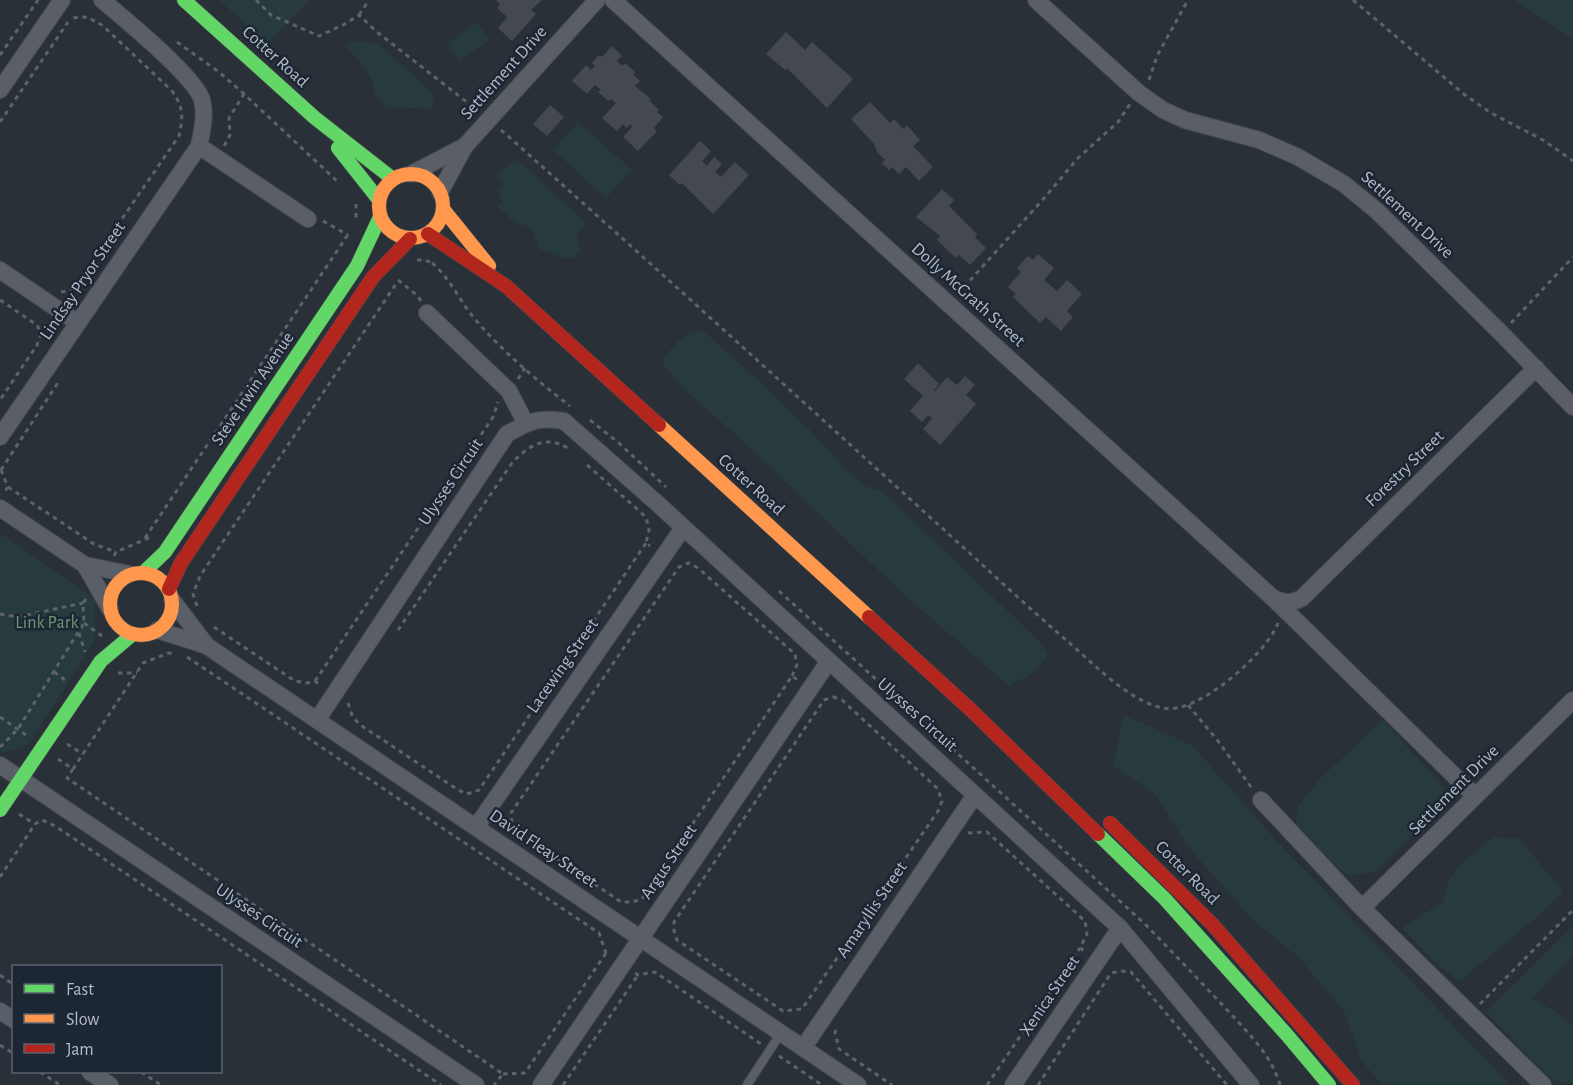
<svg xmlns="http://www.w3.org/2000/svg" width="1573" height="1085" viewBox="0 0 1573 1085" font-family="'Alegreya Sans',sans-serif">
	<rect width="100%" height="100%" fill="#2a3038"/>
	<g fill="#273a3e">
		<path d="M219 0H310L267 44Z"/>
		<path d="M1514 0H1573V40Z"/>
		<path d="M477 22 489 40 460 61 447 44Z"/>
		<path d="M351 41 379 44 434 94 432 109 387 107 375 93 373 83 363 65 347 47Z"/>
		<path d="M578 122 632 170 606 198 553 150Z"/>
		<path d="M517 159 586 223 576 236 581 250 573 258 560 257 539 249 531 228 511 219 497 206 502 201 498 191 504 185 497 174Z"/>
		<path d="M702 330 770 391 813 433 846 470 865 486 882 491 1042 644 1048 656 1033 673 1009 686 900 591 743 441 684 389 662 363C671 345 683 335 702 330Z"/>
		<path d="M0 533 95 599V640L29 744 4 753 0 751Z"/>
		<path d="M1124 715 1192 745 1266 829 1510 1085H1382L1361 1060 1344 1011 1298 957 1254 921 1189 848 1154 793 1113 766Z"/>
		<path d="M1383 720 1442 785 1448 799 1376 872 1350 876 1340 870 1296 824 1298 805 1323 776Z"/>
		<path d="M1493 837 1519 839 1563 891 1546 909 1459 982 1433 960 1402 928 1443 902 1448 881 1463 862Z"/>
		<path d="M1573 926V956L1532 998 1556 1012 1573 1026V1082L1564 1084 1548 1076 1486 1012Z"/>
	</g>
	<g fill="#444950">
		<path d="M496 0H542L531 10 536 14 512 41 498 28 507 17 497 8 500 4Z"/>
		<path d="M786 32 805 50 812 42 853 79 827 108 787 68 785 70 766 54Z"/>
		<path d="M612 46 622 56 617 61 622 66 625 63 635 72 633 75 640 81 635 86 651 99 649 100 659 110 657 112 663 117 654 128 657 131 638 151 623 137 632 127 630 124 627 128 623 124 617 131 602 118 616 103 611 99 608 101 598 92 601 90 595 85 587 94 572 81 586 65 591 70 595 66 592 63 599 55 602 57Z"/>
		<path d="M870 102 890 123 894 119 903 129 907 125 920 140 913 146 933 167 919 181 906 167 899 174 892 167 889 170 882 163 885 160 877 152 874 144 851 119Z"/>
		<path d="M550 105 564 117 547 136 533 124Z"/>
		<path d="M700 141 711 151 702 161 707 166 714 157 722 164 715 172 721 177 735 162 749 175 713 214 682 183 680 185 669 175Z"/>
		<path d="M942 189 954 200 949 206 977 234 975 237 986 248 970 265 959 255 956 258 937 240 940 236 916 217Z"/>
		<path d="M1038 254 1054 268 1044 280 1057 291 1067 280 1082 294 1067 311 1073 317 1061 331 1046 317 1040 323 1013 297 1016 294 1008 287 1021 272 1017 268 1028 256 1033 260Z"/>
		<path d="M918 363 939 384 934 390 935 391 947 377 957 385 965 376 975 385 966 395 976 404 940 445 923 429 932 418 928 415 922 422 910 411 923 396 904 379Z"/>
	</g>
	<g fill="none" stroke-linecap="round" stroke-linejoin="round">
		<g stroke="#484c53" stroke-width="10">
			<path id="lane" d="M747 1085 781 1033"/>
		</g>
		<g stroke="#484c53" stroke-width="18">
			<g id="street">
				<path d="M613 0 1273 598C1285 603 1291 604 1302 598L1536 368"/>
				<path d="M1036 0 1139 93 1163 110 1185 120 1259 140 1298 157 1344 184 1377 211 1501 333 1573 407"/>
				<path d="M0 90 62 0"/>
				<path d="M199 146 308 219"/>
				<path d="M411 174 465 146"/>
				<path d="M440 192 465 146 597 0"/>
				<path d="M0 270 78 323"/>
				<path d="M427 313 509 391 526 424"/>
				<path d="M0 437 199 146C202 131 206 115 202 100 195 76 124 19 102 0"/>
				<path d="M0 508 85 565 129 574"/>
				<path d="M85 565 110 609"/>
				<path d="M1274 599 1475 796"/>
				<path d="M172 600 207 646"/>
				<path d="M157 630 207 646 858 1085"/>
				<path d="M317 720 507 434C530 421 537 417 564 421L658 504 1120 928 1251 1085"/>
				<path d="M0 765 476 1085"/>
				<path d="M1261 800 1362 908 1543 1085"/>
				<path d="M476 827 683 528"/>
				<path d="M1362 908 1573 700"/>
				<path d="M0 1011 14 1020"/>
				<path d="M803 1048 975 795"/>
				<path d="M90 1072 110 1085"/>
				<path d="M541 1085 829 661"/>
				<path d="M1013 1085 1120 928"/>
			</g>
		</g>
		<g stroke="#484c53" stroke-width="15">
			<g id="fast">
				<path d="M184 0 315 118 393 179"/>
				<path d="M338 148 379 200"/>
				<path d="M144 572 165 552 357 266 380 217"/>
				<path d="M0 810 101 661 133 634"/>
				<path d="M1098 834 1165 899 1287 1035 1329 1085"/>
			</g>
		</g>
		<g stroke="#484c53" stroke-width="15">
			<g id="slow">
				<circle cx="411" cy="206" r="32"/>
				<path d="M443 209 489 266"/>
				<path d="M659 425 869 617"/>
				<circle cx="141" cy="604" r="31"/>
			</g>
		</g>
		<g stroke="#484c53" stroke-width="15">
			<g id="jam">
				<path d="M428 234 506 286 659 425"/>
				<path d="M169 589 181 563 373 277 410 239"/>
				<path d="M869 617 971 710 1098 834"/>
				<path d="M1110 823 1213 925 1353 1085"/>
			</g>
		</g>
		<g stroke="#5d636a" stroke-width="3" stroke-dasharray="4.5 4.5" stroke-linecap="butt">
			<path d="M256 0 271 15 319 36 343 25 359 15 377 32 477 110"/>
			<path d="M1353 0 1465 95 1491 113 1543 140 1573 161"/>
			<path d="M359 15 369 0"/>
			<path d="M177 42 219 72 244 94 337 181"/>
			<path d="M0 55 38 0"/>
			<path d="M1149 80 1157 56 1188 0"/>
			<path d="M0 122 68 22"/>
			<path d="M501 130C660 271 816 414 974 557 1004 585 1035 613 1066 640 1093 663 1128 701 1163 708 1197 716 1267 653 1278 623"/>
			<path d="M224 146 230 135 229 118 244 94"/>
			<path d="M356 204V219"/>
			<path d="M323 221 348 235"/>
			<path d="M417 260H424L434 263"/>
			<path d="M432 263C450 278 459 300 474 318 502 351 536 380 570 406"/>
			<path d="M398 280 418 296 421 301"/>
			<path d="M955 290 966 285 1046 196 1077 159 1118 122 1130 104"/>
			<path d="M61 292 73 290 179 136C183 117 184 108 172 91L102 25 87 17 71 18"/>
			<path d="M0 300 37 325 41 333 37 345 0 400"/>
			<path d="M1511 323 1573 257"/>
			<path d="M518 379 525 368"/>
			<path d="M590 420 620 444 666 487"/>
			<path d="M587 465 646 517 649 530 646 543 650 546"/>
			<path d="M1 470 59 381"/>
			<path d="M1 470 8 487 3 494"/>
			<path d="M8 487 94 544 116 552"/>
			<path d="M145 538 349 233"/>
			<path d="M114 556 116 552 153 536"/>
			<path d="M779 591 1146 925C1174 954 1202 983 1230 1013 1249 1034 1272 1056 1280 1085"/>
			<path d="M197 606 193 594 200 576 396 284"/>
			<path d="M0 614 18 617 83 603"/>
			<path d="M84 623 102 636"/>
			<path d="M214 627 295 681 307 683 315 681 321 686"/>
			<path d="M398 630 512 463C529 445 546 434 569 449"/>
			<path d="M79 633 85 652"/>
			<path d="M187 657 599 933 606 953 610 955"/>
			<path d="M54 672 65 680"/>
			<path d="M118 673H137"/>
			<path d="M792 676 797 665 795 654 698 568 689 563 679 567 511 813 512 823 519 833 621 902H632L642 899 792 676 799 681"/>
			<path d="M315 681 493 417 498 402"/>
			<path d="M833 697 842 700 938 789 942 801 938 811 802 1009 783 1011 677 940 674 931V922L824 700Z"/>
			<path d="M348 703 352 715 359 724 458 790 467 794 479 790 646 543"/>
			<path d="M1188 705 1218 741 1251 787"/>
			<path d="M0 717 26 735"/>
			<path d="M67 744 83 754"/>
			<path d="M0 747 18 729 84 623 83 603 86 599"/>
			<path d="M58 759 73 769 67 778 503 1074 494 1085"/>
			<path d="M73 769 143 663 169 653 175 654"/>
			<path d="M19 814 35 824"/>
			<path d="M968 833 987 832 1085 921 1087 934 1080 948 1084 951"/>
			<path d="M0 877 35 824 42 820 55 826 441 1085"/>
			<path d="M635 973 638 975 655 972 761 1044"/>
			<path d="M0 975 14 985"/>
			<path d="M1480 1004 1573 910"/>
			<path d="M836 1030 835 1032 839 1049 892 1085"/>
			<path d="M0 1045 14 1054"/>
			<path d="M779 1056 822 1085"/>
			<path d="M40 1072 60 1085"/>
			<path d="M141 1072 161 1085"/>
			<path d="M503 1074 525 1073 606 953"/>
			<path d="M563 1085 638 975"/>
			<path d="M987 1085 1080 948"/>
			<path d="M1038 1085 1111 973 1121 971 1131 972 1227 1085"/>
		</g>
		<use href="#lane" stroke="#5a5e66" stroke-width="8"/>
		<use href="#street" stroke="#5a5e66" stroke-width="16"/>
		<use href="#fast" stroke="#63d668" stroke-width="14"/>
		<use href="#slow" stroke="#ff974d" stroke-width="14"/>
		<use href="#jam" stroke="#b3261e" stroke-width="14"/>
	</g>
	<g text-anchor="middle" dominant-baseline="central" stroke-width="5" stroke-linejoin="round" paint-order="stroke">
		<g font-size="18" fill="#b4bcc9" stroke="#1d2633">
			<text transform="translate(275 57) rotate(42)">Cotter Road</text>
			<text transform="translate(504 73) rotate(-48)">Settlement Drive</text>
			<text transform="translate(1407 215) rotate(43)">Settlement Drive</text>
			<text transform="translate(83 281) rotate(-56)">Lindsay Pryor Street</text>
			<text transform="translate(968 295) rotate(42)">Dolly McGrath Street</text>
			<text transform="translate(253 389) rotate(-56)">Steve Irwin Avenue</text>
			<text transform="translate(1405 469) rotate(-44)">Forestry Street</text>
			<text transform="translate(451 482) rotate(-56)">Ulysses Circuit</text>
			<text transform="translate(751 485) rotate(42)">Cotter Road</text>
			<text transform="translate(563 666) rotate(-55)">Lacewing Street</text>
			<text transform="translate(917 715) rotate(42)">Ulysses Circuit</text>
			<text transform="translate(1454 790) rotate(-45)">Settlement Drive</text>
			<text transform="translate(543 849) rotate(34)">David Fleay Street</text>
			<text transform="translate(669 862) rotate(-56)">Argus Street</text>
			<text transform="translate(1187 873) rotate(45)">Cotter Road</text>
			<text transform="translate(872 910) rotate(-56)">Amaryllis Street</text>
			<text transform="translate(259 916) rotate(34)">Ulysses Circuit</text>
			<text transform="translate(1050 996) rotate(-56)">Xenica Street</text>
		</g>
		<g font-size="18" fill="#6b9a76" stroke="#1d2633">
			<text x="47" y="623">Link Park</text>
		</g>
	</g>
	<rect x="12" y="965" width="210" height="108" fill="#1d2633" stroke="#59626f" stroke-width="1.5"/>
	<rect x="24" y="984" width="30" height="9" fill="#63d668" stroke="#59626f" stroke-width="1.5"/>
	<text x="66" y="995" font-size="18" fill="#b4bcc9">Fast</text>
	<rect x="24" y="1014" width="30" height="9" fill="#ff974d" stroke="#59626f" stroke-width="1.5"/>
	<text x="66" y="1025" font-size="18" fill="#b4bcc9">Slow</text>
	<rect x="24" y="1044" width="30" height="9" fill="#b3261e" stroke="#59626f" stroke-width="1.5"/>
	<text x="66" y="1055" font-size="18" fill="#b4bcc9">Jam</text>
</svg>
